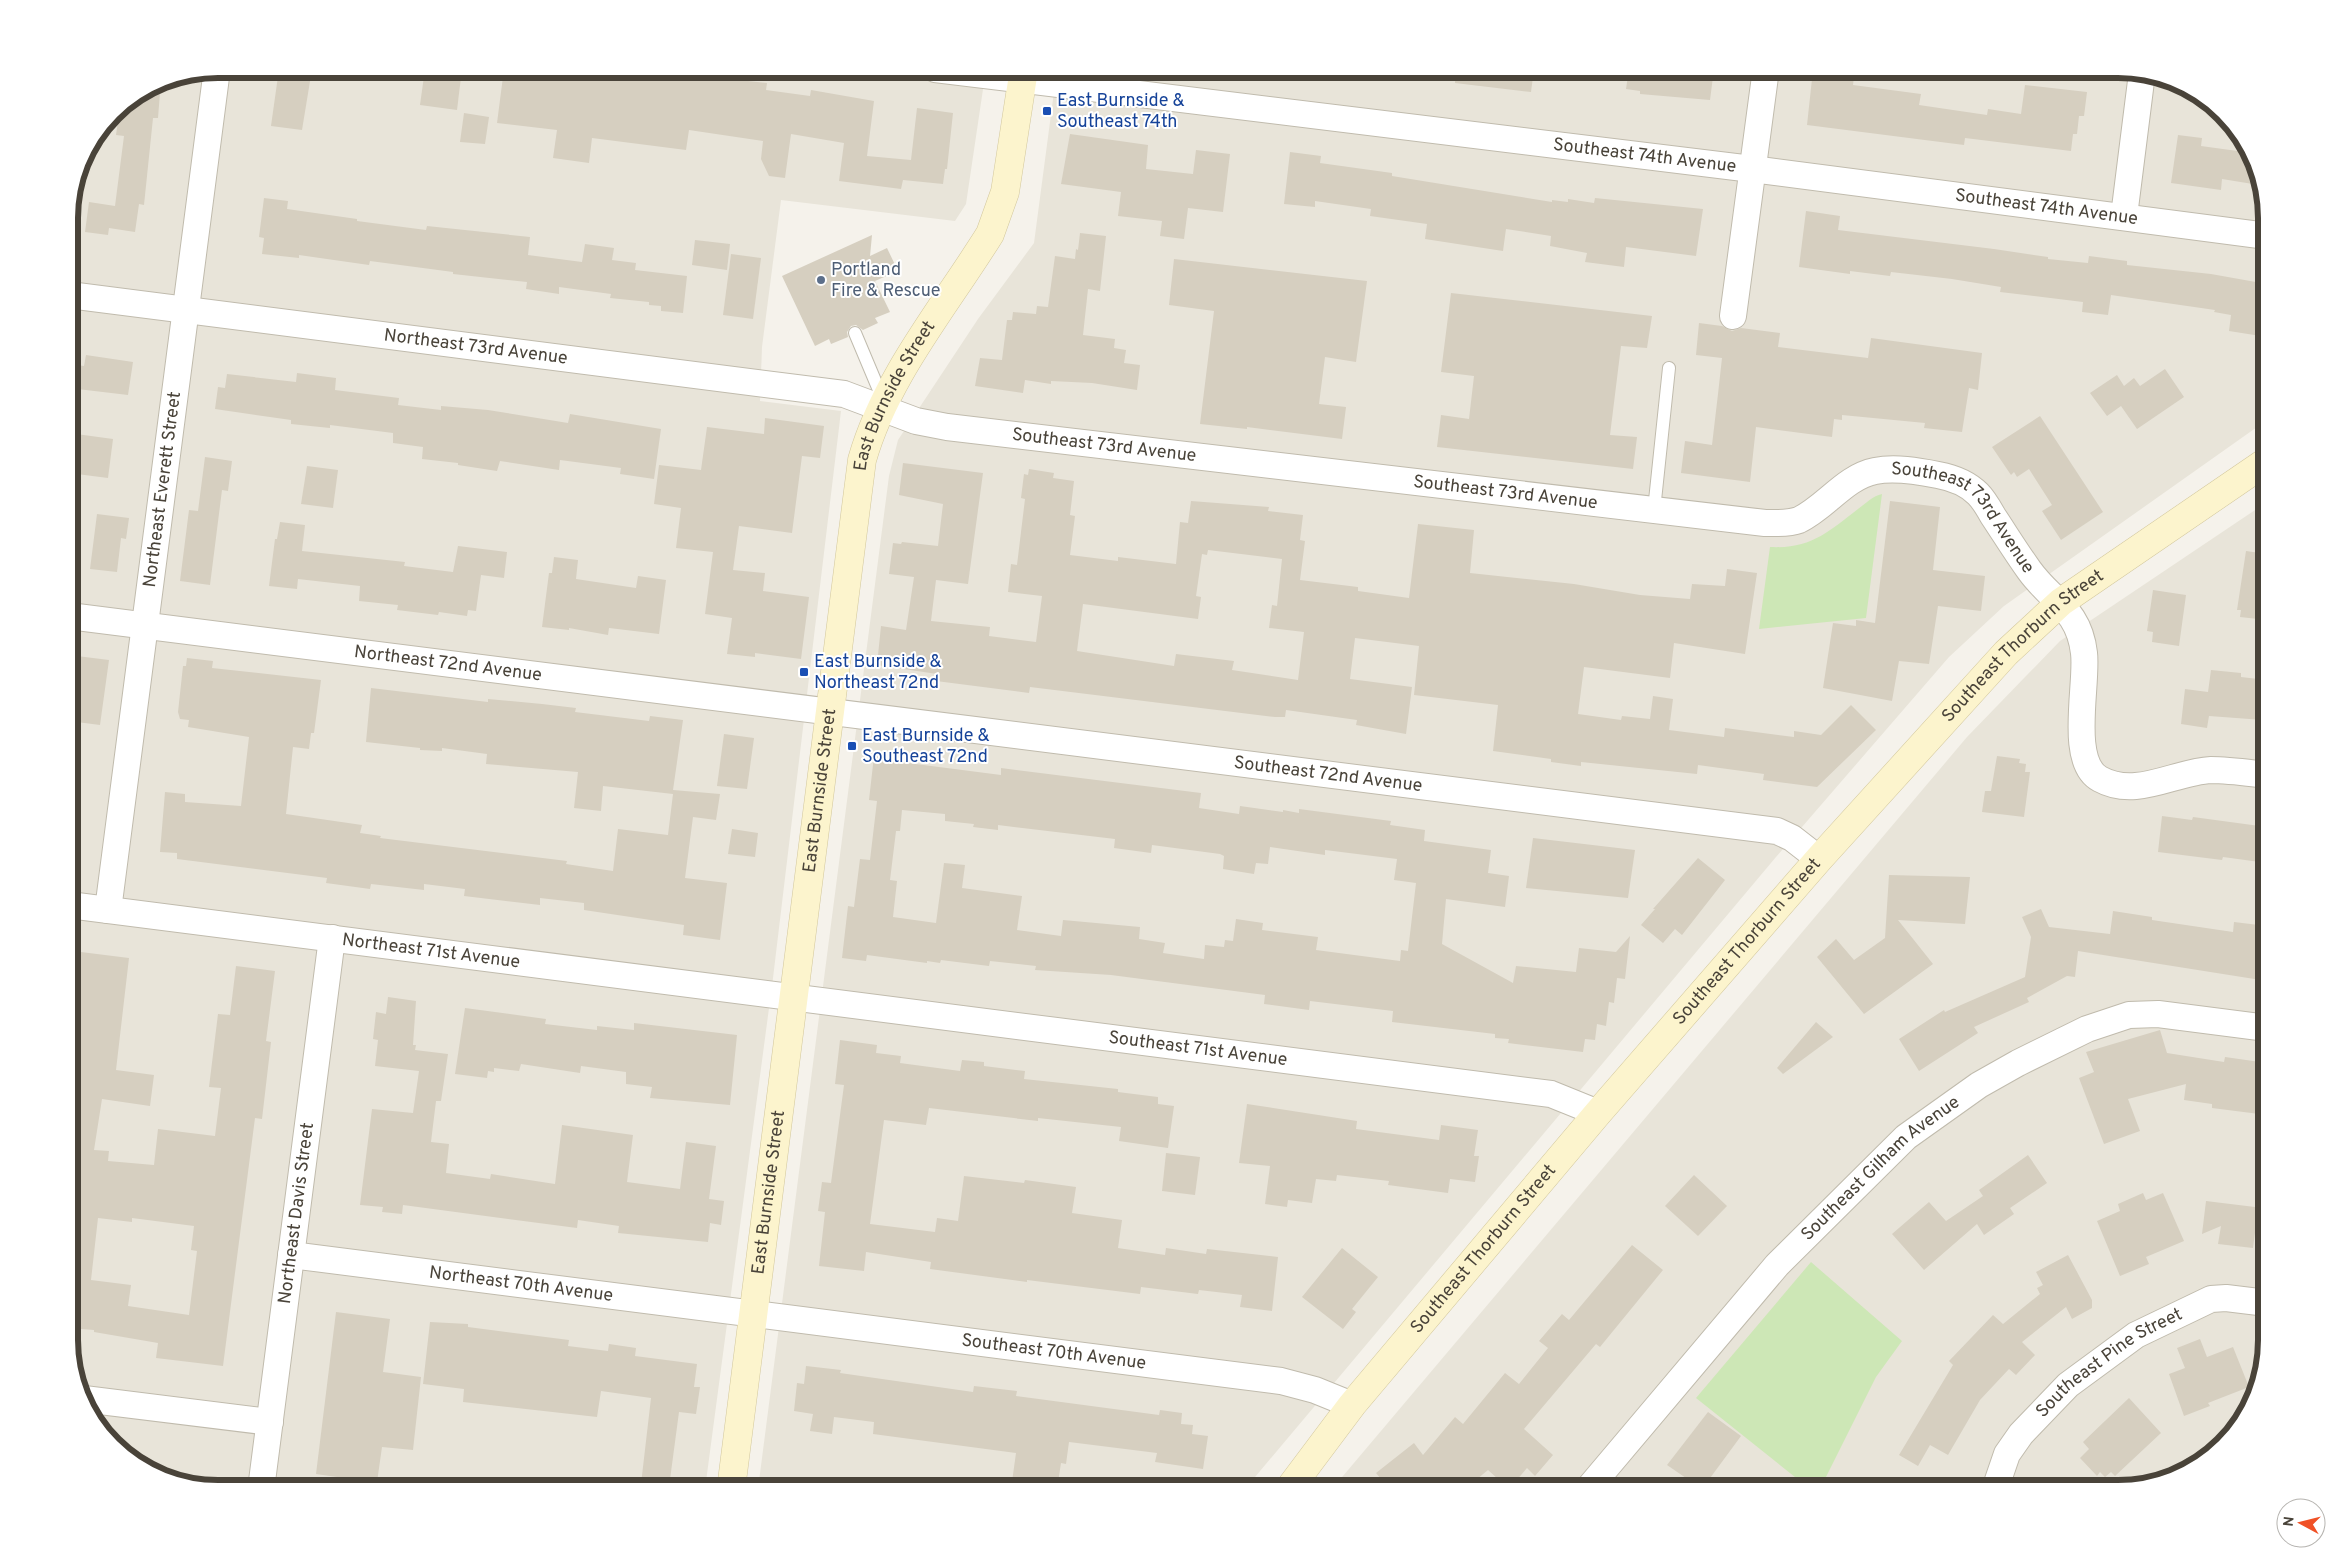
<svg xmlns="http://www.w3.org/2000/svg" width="2336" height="1558" viewBox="0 0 2336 1558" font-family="Overpass,sans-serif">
	<rect width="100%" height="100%" fill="#f5f2eb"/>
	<g fill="#e8e4d9">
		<path d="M218 69H986L966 204 955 221 781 200 762 347 760 401 841 411 773 978 705 1489H218L170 1481 135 1464 89 1414 69 1350V208L80 160 113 112 161 80Z"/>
		<path d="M1057 69H2118L2166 77 2201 94 2252 152 2267 218V420L2004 606 1949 657 1776 857 1245 1489H758L889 476 898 440 978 319 1034 243Z"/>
		<path d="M2267 502V1340L2259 1388 2242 1423 2184 1474 2118 1489H1332L1967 737 2060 641Z"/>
	</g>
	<g fill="#cde7b6">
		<path d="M1882 494 1866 618 1759 629 1770 547C1811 549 1828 532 1858 509 1866 503 1873 496 1882 494Z"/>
		<path d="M1811 1262 1902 1341 1876 1377 1820 1489H1810L1696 1398Z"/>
	</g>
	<g fill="#d6cfc0" fill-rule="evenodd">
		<path d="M279 69H312L302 130 271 126Z"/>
		<path d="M425 69H462L457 110 420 105Z"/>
		<path d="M504 69 567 71H579L580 69 602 72 601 76 648 80 649 73 653 74 654 69H662L675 71V73L767 83 766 90 810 96 811 90 874 101 867 156 911 160 917 108 953 113 947 169H945L943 184 903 180 901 189 839 181 844 143 791 134 785 178 769 176 761 159 763 141 689 130 686 150 592 138 589 163 553 158 557 130 497 123Z"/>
		<path d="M1456 69H1534L1531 92 1455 83Z"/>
		<path d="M1629 69H1714L1710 100 1640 94V91L1626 89Z"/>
		<path d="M1831 69H1855L1853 85 1921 94 1919 105 1987 115 1988 109 2021 114 2025 85 2087 92 2084 116H2079L2077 134H2073L2071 151 1965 138 1964 145 1807 125 1812 79 1830 81Z"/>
		<path d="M161 80 158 118H153L144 205 139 204 135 232 109 228 108 235 85 232 89 202 115 206 124 136 116 135 120 107Z"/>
		<path d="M464 113 489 117 485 144 460 142Z"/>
		<path d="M1070 134 1148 145 1146 169 1193 174 1196 150 1230 154 1223 212 1188 208 1184 239 1160 236 1162 221 1118 216 1121 192 1061 184Z"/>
		<path d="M2178 135 2202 138 2201 146 2252 153 2259 185 2222 179 2221 190 2171 183Z"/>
		<path d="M1290 152 1321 156 1320 163 1392 173V176L1552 202V200L1568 202V199L1594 203 1595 198 1703 209 1696 256 1626 247 1624 267 1585 262 1587 253 1550 246 1551 236 1506 229 1503 251 1425 239 1427 224 1370 216 1371 209 1315 201V207L1284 204Z"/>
		<path d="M264 198 288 201 287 209 357 219V221L426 230 427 226 530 237 528 255 582 262 585 244 614 248 612 260 636 263 635 270 687 276 683 313 661 311V306L649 305V302L610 298 611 294 559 287V294L526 289 527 282 453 274V272L370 261 369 265 299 255V258L262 254 264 238 259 237Z"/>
		<path d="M1806 211 1840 216 1838 230 1994 249 2048 257V259L2088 263 2089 256 2127 261V265L2211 274 2267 284V337L2229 331 2231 315 2214 312 2215 310 2111 295 2108 315 2082 312 2083 302 2000 292 2001 287 1952 279 1891 272 1890 276 1850 271V274L1799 267Z"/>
		<path d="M1080 233 1106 236 1100 291 1088 289 1083 335 1115 339 1114 348 1126 350 1124 363 1140 365 1137 390 1092 383 1051 381V384L1025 380 1023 393 975 386 980 358 1002 360 1007 320H1012L1013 312 1036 314 1037 306 1048 307 1055 256 1075 259 1076 249 1078 250Z"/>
		<path d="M872 235 870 256 887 248 898 271 875 281 890 312 875 318 878 323 863 330 856 325 851 326 847 332 848 337 831 344 829 339 815 346 782 276Z"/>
		<path d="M695 240 730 244 727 270 692 265Z"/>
		<path d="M731 254 761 258 753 319 723 315Z"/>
		<path d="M1174 259 1367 281 1356 362 1325 357 1319 404 1346 407 1342 439 1247 427V429L1200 424 1214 311 1169 305Z"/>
		<path d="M1451 293 1652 316 1647 348 1621 346 1610 435 1637 437 1633 469 1437 447 1441 415 1469 419 1474 376 1441 372Z"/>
		<path d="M1699 323 1722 326 1732 331 1741 328 1780 333 1778 347 1868 358 1871 338 1982 353 1978 390 1969 388 1962 432 1924 428 1925 423 1842 415V420L1834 419 1832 437 1756 427 1750 482 1681 473 1685 441 1712 445 1718 394 1722 358 1696 355Z"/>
		<path d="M86 355 133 362 128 395 69 388V364L84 366Z"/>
		<path d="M2165 369 2184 397 2137 429 2121 406 2107 416 2090 393 2117 375 2124 386 2134 378 2140 386Z"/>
		<path d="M297 373 336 378 335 390 399 398 398 405 441 410V406L488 410 568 423 570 414 661 429 654 479 620 474 621 468 560 460 559 470 500 461 497 471 458 465V463L422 459 423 447 393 443V433L330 425V428L291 424V420L215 409 218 387 225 388 227 374 296 382Z"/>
		<path d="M2040 416 2103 512 2061 540 2042 511 2052 505 2029 469 2017 477 2014 472 2011 475 1992 447Z"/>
		<path d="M765 418 824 426 820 458 802 456 792 533 739 526 733 570 765 573 763 591 809 597 801 659 755 653V657L727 654 732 618 705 614 713 552 676 548 681 508 654 504 659 465 701 470 707 427 764 434Z"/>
		<path d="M69 433 113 439 108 478 69 473Z"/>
		<path d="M205 457 232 461 228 491 222 490 210 585 180 581 189 510 198 511Z"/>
		<path d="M903 463 983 473 968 584 936 580 931 621 990 627 989 636 1036 642 1042 596 1008 592 1011 564 1017 565 1025 499 1021 498 1024 474 1028 475 1029 469 1054 473 1053 478 1074 481 1070 515 1075 516 1070 555 1118 561V557L1176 564 1180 522 1188 523 1191 501 1269 507 1268 511 1303 515 1300 540 1305 541 1300 580 1358 587V591L1409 598 1418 524 1474 530 1470 573 1574 584 1640 595 1690 599 1692 584 1725 586 1727 569 1757 573 1745 654 1674 643 1670 678 1584 667 1578 714 1621 720 1622 716 1650 719 1653 696 1673 699 1669 730 1724 737 1725 728 1794 737V731L1821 735 1851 705 1876 730 1817 787 1763 780 1764 774 1698 765 1697 774 1581 762V766L1551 762V759L1493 751 1498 705 1414 695 1419 646 1355 638 1350 679 1412 687 1406 734 1356 725 1357 720 1286 710 1285 717H1275L1030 687 1029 693 936 681 937 674 877 665 881 626 906 630 914 577 889 574 893 543 901 544 902 542 938 546 943 504 899 495ZM1208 550 1282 559 1277 606 1272 605 1269 628 1304 632 1298 680 1232 670 1234 661 1176 654 1174 666 1077 651 1083 604 1198 619 1201 597 1196 596 1202 554 1207 555Z"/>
		<path d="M307 466 338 470 333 508 301 504Z"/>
		<path d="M1890 501 1940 507 1933 570 1985 576 1981 611 1938 606 1929 664 1899 661 1892 701 1823 688 1833 623 1856 626V620L1875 623Z"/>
		<path d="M97 514 129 518 126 539 121 538 117 572 90 569Z"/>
		<path d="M280 522 305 525 302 551 405 562 404 566 453 572 458 546 507 552 504 578 481 575 476 611 468 610 467 616 439 612 438 615 397 610 398 605 359 601 360 586 298 579 297 589 269 586 275 539H277Z"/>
		<path d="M2246 551 2267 554V620L2240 617 2241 610H2237Z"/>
		<path d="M554 557 578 560 576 579 636 588 638 576 666 580 659 634 609 628 608 635 569 628V630L542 627 549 573H552Z"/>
		<path d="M2153 590 2186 595 2179 646 2152 642 2153 632 2147 631Z"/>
		<path d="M77 656 109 660 100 725 69 721V684L74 685Z"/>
		<path d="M187 658 213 661 212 668 321 680 314 733H311L309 749 293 747 286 814 362 825 360 833 381 836 380 838 567 861 566 864 613 871 618 829 668 835 673 794 603 786 601 811 574 808 578 772 486 764 487 754 442 748V751L420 750V748L366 742 371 688 488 702V699L542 704 576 708 575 712 649 721 650 716 683 720 673 790 720 794 716 820 693 817 685 878 727 883 720 940 683 935 684 925 584 910V903L540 898V905L464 896 465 889 424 884V890L371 884 370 889 326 883 327 878 177 859V853L160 852 165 792 185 794V802L241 806 249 737 188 727 189 720 180 719 178 712 183 666H186Z"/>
		<path d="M2211 670 2241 673V677L2267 680 2263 720 2209 716 2207 728 2181 724 2185 689 2208 692Z"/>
		<path d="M724 734 754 738 747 789 717 786Z"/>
		<path d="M874 756 909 760 908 763 1001 775V768L1201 793 1199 808 1239 814 1240 806 1283 812V810L1299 813V809L1391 821 1390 825 1425 830 1424 841 1491 850 1488 873 1509 876 1505 907 1446 899 1442 944 1513 983 1516 966 1576 972 1579 948 1616 952 1630 936 1625 979 1617 978 1614 1003 1609 1002 1606 1026 1597 1024 1595 1040 1585 1039 1583 1052 1508 1043 1509 1039 1495 1038V1034L1392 1022 1393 1011 1310 1001 1309 1010 1264 1004 1265 995 1111 975 1035 970 1036 966 990 961 989 966 941 960 940 963 927 961V963L867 955 866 961 842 958 848 906 854 907 860 859 870 860 877 801 869 800ZM902 810 945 814V821L974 824 973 827 998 830V825L1115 839 1114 848 1151 853 1152 845 1220 854 1224 856 1223 869 1254 874 1256 863 1268 864 1270 847 1325 855V850L1397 859 1394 880 1416 883 1408 951 1401 950 1400 961 1316 950 1318 937 1262 930 1263 923 1236 919 1233 941 1225 940 1224 947 1205 945 1204 959 1163 953 1165 943 1139 939 1140 927 1063 920 1061 936 1017 930 1022 896 962 888 965 865 944 863 936 923 893 917 897 881 890 880 896 831H900Z"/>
		<path d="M1997 756 2020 759 2019 763 2026 764 2025 772H2030L2024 817 1982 812 1985 791H1991Z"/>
		<path d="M2162 816 2192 820 2193 817 2267 827V863L2223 857 2222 860 2158 852Z"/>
		<path d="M732 829 758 833 755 857 728 854Z"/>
		<path d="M1533 838 1635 850 1628 898 1526 888Z"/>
		<path d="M1698 858 1725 880 1682 935 1675 929 1663 943 1641 925 1655 909H1653Z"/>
		<path d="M1889 875 1970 877 1965 924 1898 920 1933 964 1864 1014 1817 957 1836 939 1854 960 1885 938Z"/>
		<path d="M2041 909 2049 927 2110 934 2113 911 2152 917V920L2233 932 2234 922 2267 926V981L2078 951 2075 977 2067 976 2027 998 2029 1002 1974 1027 1978 1033 1919 1071 1899 1039 1944 1010 1945 1012 2025 977 2031 937 2022 917Z"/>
		<path d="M73 951 129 958 116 1070 154 1075 150 1106 102 1099 94 1150 109 1151 108 1161 154 1165 158 1129 215 1136 221 1088 209 1087 218 1014 230 1015 236 966 275 971 266 1041 271 1042 262 1119 255 1118 223 1366 156 1358 158 1343 94 1332V1330L69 1328V1216L76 1217 81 1163 69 1162V955H72ZM98 1218 132 1222V1218L194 1226 191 1250 197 1251 189 1315 128 1306 131 1285 91 1280Z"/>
		<path d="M388 997 416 1001 413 1045H416L415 1050 448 1054 441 1101H436L431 1142 449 1144 446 1173 490 1179 491 1174 555 1184 562 1125 633 1135 627 1182 680 1189 686 1142 716 1146 709 1199 724 1201 721 1225 710 1223 708 1242 618 1233 619 1226 578 1220 577 1228 403 1205 402 1214 382 1212 383 1207 360 1205 372 1109 413 1113 419 1071 375 1066 378 1040 373 1039 376 1012 386 1014Z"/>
		<path d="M465 1008 546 1019 545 1024 597 1030V1026L634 1030V1023L737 1035 730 1105 650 1098 652 1087 626 1084V1072L581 1066 580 1073 521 1064 519 1071 494 1068V1072L488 1071 487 1078 455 1074Z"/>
		<path d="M1816 1022 1833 1037 1783 1074 1777 1068Z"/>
		<path d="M2160 1030 2167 1053 2224 1062 2225 1057 2267 1063V1115L2212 1108V1104L2184 1100 2186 1084 2128 1099 2140 1131 2104 1144 2079 1078 2094 1072 2086 1052Z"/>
		<path d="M840 1040 877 1045 876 1053 901 1056 900 1063 960 1071 962 1060 984 1062V1066L1025 1071 1024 1079 1118 1089V1092L1158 1097V1104L1174 1106 1168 1148 1119 1141 1121 1127 1038 1118V1121L929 1108 926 1125 884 1120 870 1224 935 1232 937 1218 958 1221 964 1176 1024 1183 1025 1180 1076 1187 1072 1213 1122 1220 1118 1248 1165 1255 1166 1248 1206 1254 1207 1249 1278 1257 1272 1311 1240 1307 1242 1295 1199 1290 1198 1294 1141 1287 1140 1294 1027 1280V1282L930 1269 931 1262 866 1252 864 1271 819 1266 825 1212 818 1211 822 1182 831 1183 844 1085 835 1084Z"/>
		<path d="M1247 1104 1357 1121 1356 1129 1439 1140 1441 1125 1478 1130 1474 1156H1479L1475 1182 1450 1179 1448 1193 1388 1185 1389 1181 1337 1175 1336 1181 1316 1179 1312 1203 1288 1200 1287 1207 1265 1204 1270 1166 1239 1163Z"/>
		<path d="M1166 1153 1200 1157 1195 1195 1162 1191Z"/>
		<path d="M2028 1155 2047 1183 2010 1208 2014 1214 1984 1235 1977 1224 1924 1270 1892 1234 1929 1202 1946 1221 1983 1196 1979 1190Z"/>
		<path d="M1694 1175 1727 1206 1698 1236 1665 1206Z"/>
		<path d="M2143 1193 2146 1200 2163 1193 2184 1241 2146 1257 2149 1264 2120 1276 2097 1221 2120 1211 2118 1204Z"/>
		<path d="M2206 1201 2263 1208 2258 1210 2253 1248 2218 1244 2221 1226 2202 1234Z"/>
		<path d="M1632 1245 1663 1270 1600 1347 1596 1344 1524 1429 1553 1455 1535 1476 1527 1468 1509 1489 1488 1470 1465 1489H1389L1376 1473 1414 1443 1423 1455 1455 1417 1463 1424 1505 1373 1519 1384 1548 1348 1539 1341 1562 1314 1569 1320Z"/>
		<path d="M1342 1248 1378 1277 1352 1309 1356 1312 1343 1329 1302 1297Z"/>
		<path d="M2068 1255 2092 1300V1308L2072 1319 2066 1307 2022 1342 2035 1355 2016 1375 2009 1369 1980 1400 1948 1455 1930 1445 1918 1466 1899 1455 1953 1365 1949 1361 1993 1315 2003 1324 2040 1294 2037 1288 2043 1285 2036 1272Z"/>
		<path d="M336 1312 390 1319 383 1372 421 1377 413 1450 382 1447 377 1482H374L373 1489H343L344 1478 316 1474Z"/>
		<path d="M430 1322 468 1324V1327L569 1340 568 1346 608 1351 609 1344 636 1348 635 1356 697 1364 694 1387H700L696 1414 679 1412 669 1487 641 1484 651 1398 601 1391 597 1417 463 1402 464 1389 423 1384Z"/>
		<path d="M2200 1339 2207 1357 2233 1347 2249 1387 2208 1403 2210 1406 2184 1416 2169 1374 2185 1368 2177 1348Z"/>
		<path d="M806 1366 841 1370 840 1373 973 1392 974 1386 1017 1391 1016 1396 1159 1415 1160 1410 1182 1413 1181 1424 1193 1425 1192 1434 1208 1436 1203 1469 1155 1462 1157 1453 1069 1442 1066 1464 1061 1463 1057 1489H1011L1016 1453 873 1434 874 1422 834 1417 832 1434 810 1431 813 1414 794 1411 797 1383 804 1384Z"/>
		<path d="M2129 1398 2161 1433 2115 1476 2111 1472 2105 1477 2100 1472 2097 1476 2080 1458 2089 1449 2083 1442Z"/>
		<path d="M1708 1412 1741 1436 1702 1489 1667 1465Z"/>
	</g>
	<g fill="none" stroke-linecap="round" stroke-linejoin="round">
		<g stroke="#c0bbad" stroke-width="14">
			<g id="lane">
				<path d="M855 333 884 402"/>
				<path d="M1654 510 1669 368"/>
			</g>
		</g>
		<g stroke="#c0bbad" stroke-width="28">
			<g id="street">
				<path id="s1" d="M935 69 1752 169 2267 236"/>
				<path d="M2124 216 2142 73"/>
				<path id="s2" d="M69 295 844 394 916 421 947 427 1765 523C1776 523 1788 524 1799 520 1826 507 1845 477 1875 471 1895 467 1918 471 1938 475 1954 478 1967 483 1978 494 1984 500 1989 509 1993 516 2005 534 2016 552 2029 570 2051 601 2079 609 2084 653 2088 683 2068 762 2100 779 2136 799 2174 772 2211 770 2229 770 2249 773 2267 775"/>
				<path d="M1733 316 1766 69"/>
				<path id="s3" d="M69 616 1777 831 1792 838 1819 859"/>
				<path id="s4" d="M69 905 1551 1094 1598 1113"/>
				<path id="s5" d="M108 910 217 69"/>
				<path id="s6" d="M291 1255 1281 1381 1315 1390 1352 1405"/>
				<path d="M84 1399 270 1422"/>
				<path id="s7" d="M261 1489 332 938"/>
				<path id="s8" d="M1588 1489 1777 1265 1906 1137 1979 1085 2018 1063 2087 1029 2129 1015 2158 1014 2267 1028"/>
				<path id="s9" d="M1995 1489 2007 1454 2021 1434 2068 1385 2136 1335 2211 1299 2226 1298 2267 1303"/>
			</g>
		</g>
		<g stroke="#d2c79c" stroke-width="29">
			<g id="secondary">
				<path id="s10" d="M731 1489 862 460C886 376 944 308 990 234L1005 192 1024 69"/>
				<path id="s11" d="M1289 1489 1352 1405 1598 1113 1819 859 2006 653 2061 602 2267 461"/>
			</g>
		</g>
		<use href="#lane" stroke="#fff" stroke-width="12"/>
		<use href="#street" stroke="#fff" stroke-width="26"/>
		<use href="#secondary" stroke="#fcf4cd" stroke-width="28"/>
	</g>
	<g fill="#1a4fb4" stroke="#fff" stroke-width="2">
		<rect x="1042" y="106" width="10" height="10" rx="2.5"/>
		<rect x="799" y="667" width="10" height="10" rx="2.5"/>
		<rect x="847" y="741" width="10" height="10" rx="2.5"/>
	</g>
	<circle fill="#5c6f8a" stroke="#fff" stroke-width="2" cx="821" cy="280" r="5"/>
	<g text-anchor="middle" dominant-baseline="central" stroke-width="4" stroke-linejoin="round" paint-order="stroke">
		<g font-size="18" fill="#164399" stroke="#fff" text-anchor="start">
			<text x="1057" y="101">East Burnside &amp;<tspan x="1057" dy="21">Southeast 74th</tspan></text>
			<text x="814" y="662">East Burnside &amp;<tspan x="814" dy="21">Northeast 72nd</tspan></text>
			<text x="862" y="736">East Burnside &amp;<tspan x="862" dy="21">Southeast 72nd</tspan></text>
		</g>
		<g font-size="18" fill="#494339" stroke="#fff">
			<text stroke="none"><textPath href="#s1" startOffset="715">Southeast 74th Avenue</textPath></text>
			<text stroke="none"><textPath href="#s1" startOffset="1120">Southeast 74th Avenue</textPath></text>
			<text stroke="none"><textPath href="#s2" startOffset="410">Northeast 73rd Avenue</textPath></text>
			<text stroke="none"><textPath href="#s10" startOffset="1109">East Burnside Street</textPath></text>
			<text stroke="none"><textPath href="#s2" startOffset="1048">Southeast 73rd Avenue</textPath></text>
			<text stroke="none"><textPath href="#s5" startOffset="424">Northeast Everett Street</textPath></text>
			<text stroke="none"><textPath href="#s2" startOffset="1452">Southeast 73rd Avenue</textPath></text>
			<text stroke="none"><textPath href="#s2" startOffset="1948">Southeast 73rd Avenue</textPath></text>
			<text stroke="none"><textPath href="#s11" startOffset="1119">Southeast Thorburn Street</textPath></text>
			<text stroke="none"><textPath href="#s3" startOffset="382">Northeast 72nd Avenue</textPath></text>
			<text stroke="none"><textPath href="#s3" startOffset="1269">Southeast 72nd Avenue</textPath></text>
			<text stroke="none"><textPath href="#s10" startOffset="704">East Burnside Street</textPath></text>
			<text stroke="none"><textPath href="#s11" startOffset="714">Southeast Thorburn Street</textPath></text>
			<text stroke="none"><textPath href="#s4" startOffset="365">Northeast 71st Avenue</textPath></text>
			<text stroke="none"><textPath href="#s4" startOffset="1138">Southeast 71st Avenue</textPath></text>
			<text stroke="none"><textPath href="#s8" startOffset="435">Southeast Gilham Avenue</textPath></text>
			<text stroke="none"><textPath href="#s10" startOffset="299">East Burnside Street</textPath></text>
			<text stroke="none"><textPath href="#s7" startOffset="278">Northeast Davis Street</textPath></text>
			<text stroke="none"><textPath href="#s11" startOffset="309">Southeast Thorburn Street</textPath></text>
			<text stroke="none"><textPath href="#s6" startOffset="232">Northeast 70th Avenue</textPath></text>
			<text stroke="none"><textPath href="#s6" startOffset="769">Southeast 70th Avenue</textPath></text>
			<text stroke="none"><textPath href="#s9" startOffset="176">Southeast Pine Street</textPath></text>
		</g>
		<g font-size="18" fill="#4e5e75" stroke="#fff" text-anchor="start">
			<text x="831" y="270">Portland<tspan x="831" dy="21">Fire &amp; Rescue</tspan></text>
		</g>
	</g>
	<path d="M0 0H2336V1558H0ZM218 78H2118A140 140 0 0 1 2258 218V1340A140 140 0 0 1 2118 1480H218A140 140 0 0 1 78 1340V218A140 140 0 0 1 218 78Z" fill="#fff" fill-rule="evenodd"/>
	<path fill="none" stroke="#494339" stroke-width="6" d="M218 78H2118A140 140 0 0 1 2258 218V1340A140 140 0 0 1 2118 1480H218A140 140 0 0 1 78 1340V218A140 140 0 0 1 218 78Z"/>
	<g transform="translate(2301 1523) rotate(277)"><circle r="24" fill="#ffffff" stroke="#b6b4b0"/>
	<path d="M0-4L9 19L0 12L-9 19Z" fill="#f05126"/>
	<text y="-8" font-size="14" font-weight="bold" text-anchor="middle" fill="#494339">N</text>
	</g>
</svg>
